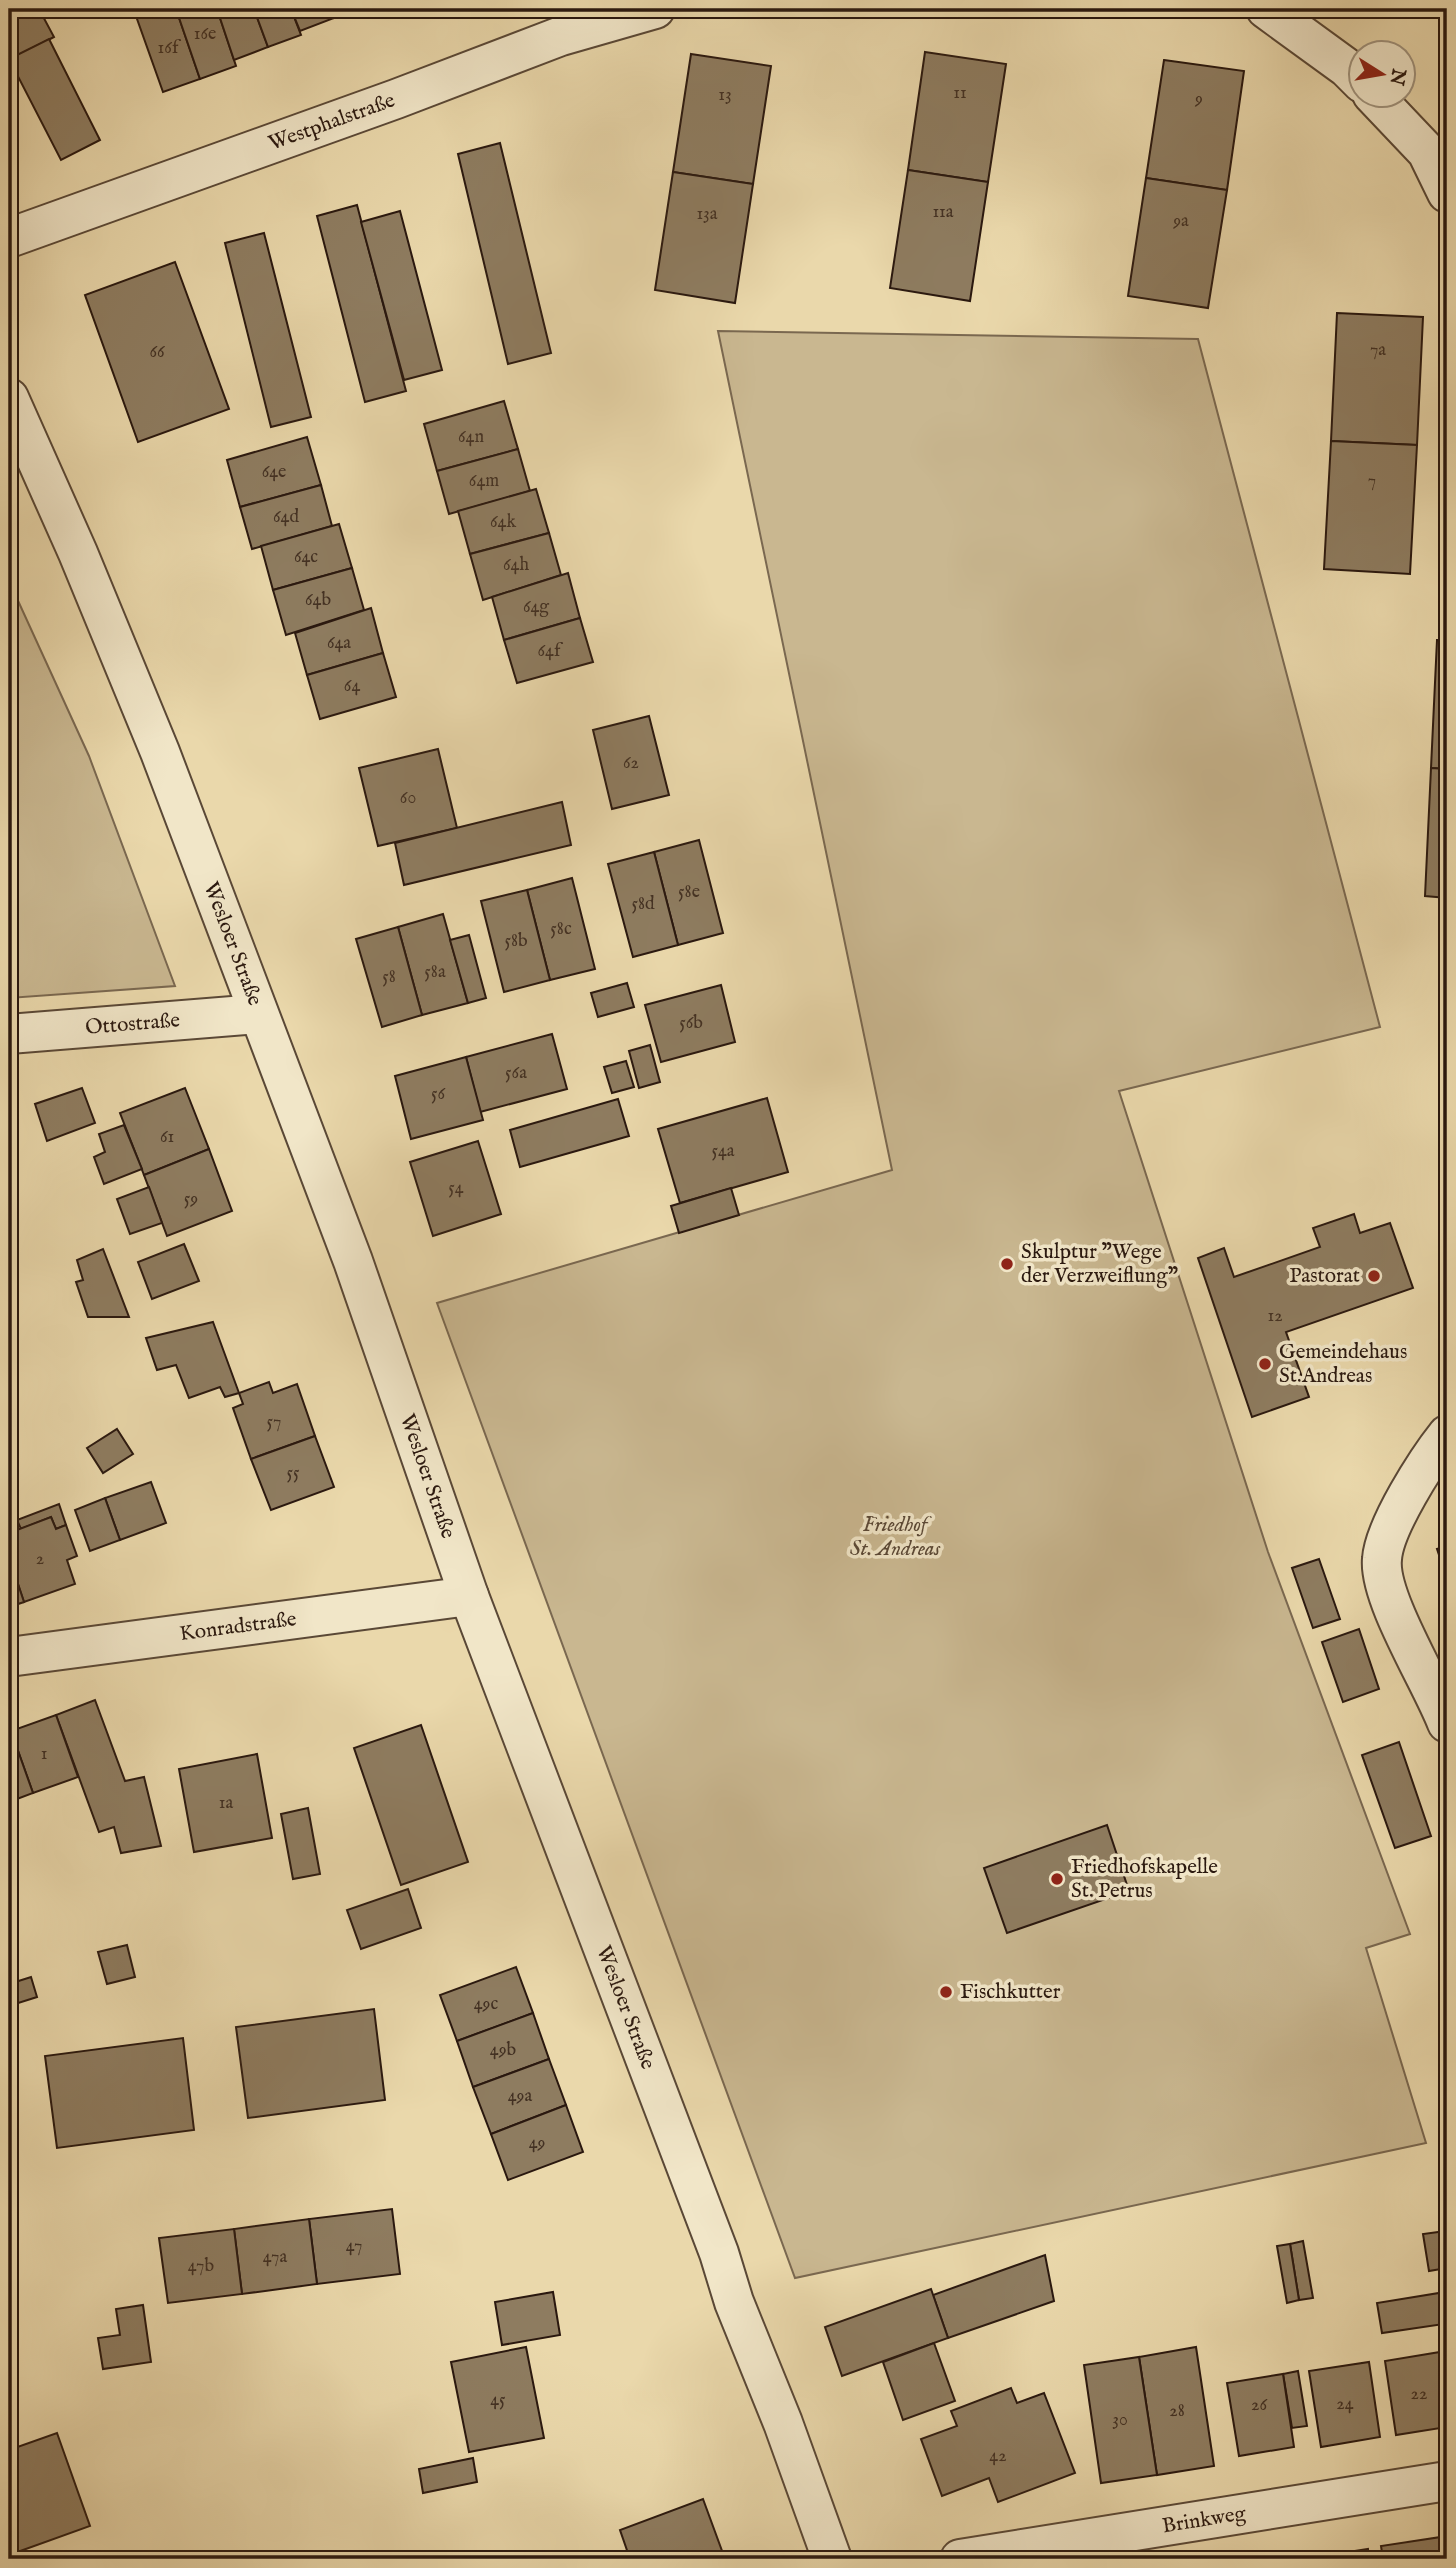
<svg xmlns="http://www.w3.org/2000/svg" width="1456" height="2568" viewBox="0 0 1456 2568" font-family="'IM FELL English',serif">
	<rect width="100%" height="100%" fill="#ead8ab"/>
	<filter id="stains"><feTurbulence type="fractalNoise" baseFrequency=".00286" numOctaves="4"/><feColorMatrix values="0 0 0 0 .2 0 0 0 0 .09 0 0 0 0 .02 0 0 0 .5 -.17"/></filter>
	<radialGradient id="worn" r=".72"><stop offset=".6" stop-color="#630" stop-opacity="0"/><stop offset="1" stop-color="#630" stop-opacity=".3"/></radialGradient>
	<g fill="#c9b790" stroke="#7a6850" stroke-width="2">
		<path d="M718 331 1198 339 1380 1027 1119 1091 1268 1552 1410 1934 1366 1948 1426 2143 795 2278 437 1303 892 1170Z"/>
		<path d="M9 581 89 756 175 986 9 998Z"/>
	</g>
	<g fill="#8e7c60" stroke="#2a180f" stroke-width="2">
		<path d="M9 9H39L54 37 9 60Z"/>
		<path d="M156 9H176L200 79 163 92 136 16Z"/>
		<path d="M176 9H217L236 66 200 79Z"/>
		<path d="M217 9H254L268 47 234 60Z"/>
		<path d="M254 9H291L301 35 268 47Z"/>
		<path d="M291 9H331L334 18 300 31Z"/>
		<path d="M331 9H358L334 18Z"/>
		<path d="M49 39 100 140 61 160 9 59Z"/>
		<path d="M925 52 1006 64 988 182 908 170Z"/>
		<path d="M691 54 771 66 753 184 673 172Z"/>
		<path d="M1164 60 1244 71 1227 190 1146 178Z"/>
		<path d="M500 143 551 353 508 364 458 154Z"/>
		<path d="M908 170 988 182 970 301 890 288Z"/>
		<path d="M673 172 753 184 735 303 655 290Z"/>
		<path d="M1146 178 1227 190 1208 308 1128 296Z"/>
		<path d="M357 205 406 391 365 402 317 216Z"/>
		<path d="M400 211 442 370 404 380 361 222Z"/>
		<path d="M264 233 311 417 271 427 225 243Z"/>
		<path d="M175 262 229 409 138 442 85 295Z"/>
		<path d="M1337 313 1423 317 1417 445 1331 441Z"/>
		<path d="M504 401 518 449 437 471 424 424Z"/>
		<path d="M307 437 321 485 240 507 227 460Z"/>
		<path d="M1331 441 1417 445 1410 574 1324 569Z"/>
		<path d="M518 449 530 491 449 514 437 471Z"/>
		<path d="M321 485 332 526 252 549 240 507Z"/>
		<path d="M536 489 549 533 470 554 458 511Z"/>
		<path d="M339 524 352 568 273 590 261 546Z"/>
		<path d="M549 533 561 575 483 600 470 554Z"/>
		<path d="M352 568 364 610 286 635 273 590Z"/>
		<path d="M568 573 580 618 504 640 492 597Z"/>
		<path d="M371 608 383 653 307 675 295 633Z"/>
		<path d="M580 618 593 662 517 683 504 640Z"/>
		<path d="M1437 640 1447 641V769L1431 768Z"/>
		<path d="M383 653 396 697 320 719 307 675Z"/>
		<path d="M649 716 669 795 612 809 593 730Z"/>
		<path d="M438 749 457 828 378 846 359 768Z"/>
		<path d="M1431 768 1447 769V898L1425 896Z"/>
		<path d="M562 802 571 845 404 885 395 843Z"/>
		<path d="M699 840 723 933 678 945 654 852Z"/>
		<path d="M654 852 678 945 633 957 608 864Z"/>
		<path d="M572 878 595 969 550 980 527 890Z"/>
		<path d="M527 890 550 980 504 992 481 901Z"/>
		<path d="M443 914 468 1003 422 1015 398 927Z"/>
		<path d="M398 927 422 1015 382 1027 356 939Z"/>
		<path d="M469 935 486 998 468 1003 450 940Z"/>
		<path d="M627 983 634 1007 598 1017 591 993Z"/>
		<path d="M721 985 735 1042 661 1062 645 1005Z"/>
		<path d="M552 1034 567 1089 480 1112 466 1057Z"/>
		<path d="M650 1045 660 1082 639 1088 629 1051Z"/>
		<path d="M466 1057 483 1120 411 1139 395 1076Z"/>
		<path d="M626 1061 634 1087 612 1093 604 1067Z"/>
		<path d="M82 1088 95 1123 47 1141 35 1104Z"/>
		<path d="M185 1088 209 1149 144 1175 120 1113Z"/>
		<path d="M767 1098 788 1172 680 1203 658 1129Z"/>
		<path d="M618 1099 629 1136 520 1167 510 1130Z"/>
		<path d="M124 1125 142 1169 104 1184 94 1157 105 1152 99 1134Z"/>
		<path d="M478 1141 501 1214 433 1236 410 1162Z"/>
		<path d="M209 1149 232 1211 167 1236 144 1175Z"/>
		<path d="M149 1187 162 1223 130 1234 117 1199Z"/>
		<path d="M731 1188 739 1215 679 1233 671 1206Z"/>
		<path d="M1354 1214 1360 1233 1390 1223 1413 1288 1286 1332 1309 1397 1252 1417 1198 1258 1224 1248 1234 1277 1320 1247 1313 1228Z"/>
		<path d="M184 1244 199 1281 152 1299 138 1262Z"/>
		<path d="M103 1249 129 1317H88L76 1282 83 1280 77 1260Z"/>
		<path d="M213 1322 239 1393 225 1397 220 1387 189 1398 176 1365 157 1370 146 1338Z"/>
		<path d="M269 1382 273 1393 297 1384 315 1436 251 1459 233 1408 243 1404 239 1393Z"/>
		<path d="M117 1429 133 1454 103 1473 87 1448Z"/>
		<path d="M315 1436 334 1487 271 1510 251 1459Z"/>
		<path d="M151 1482 166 1523 120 1540 105 1498Z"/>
		<path d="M105 1498 120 1540 90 1551 75 1510Z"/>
		<path d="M59 1504 66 1525 56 1529 51 1517 21 1529 17 1520Z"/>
		<path d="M51 1517 56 1529 66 1525 77 1556 67 1560 75 1584 24 1602 9 1557V1533Z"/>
		<path d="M1447 1546V1579L1437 1549Z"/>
		<path d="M9 1557 24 1602 9 1607Z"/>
		<path d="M1319 1559 1340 1619 1313 1628 1292 1568Z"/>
		<path d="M1359 1629 1379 1689 1343 1702 1322 1642Z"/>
		<path d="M95 1700 125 1781 144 1777 161 1846 121 1853 114 1827 99 1832 56 1715Z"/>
		<path d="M56 1715 78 1777 33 1793 11 1731Z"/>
		<path d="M421 1725 468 1862 401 1885 354 1748Z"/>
		<path d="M11 1731 33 1793 9 1802V1732Z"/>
		<path d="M1399 1742 1431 1836 1395 1848 1362 1755Z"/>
		<path d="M257 1754 272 1838 194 1852 179 1769Z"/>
		<path d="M308 1808 320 1874 293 1879 281 1814Z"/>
		<path d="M1107 1825 1129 1891 1007 1933 984 1868Z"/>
		<path d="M408 1889 421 1928 361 1949 347 1910Z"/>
		<path d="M127 1945 135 1977 107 1984 98 1952Z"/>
		<path d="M516 1967 533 2013 457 2041 440 1995Z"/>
		<path d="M31 1977 37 1997 9 2006V1984Z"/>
		<path d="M374 2009 385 2100 248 2118 236 2027Z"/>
		<path d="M533 2013 549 2059 473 2087 457 2041Z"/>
		<path d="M183 2038 194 2130 57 2148 45 2056Z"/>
		<path d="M549 2059 566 2105 491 2134 473 2087Z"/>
		<path d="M566 2105 583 2152 508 2180 491 2134Z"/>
		<path d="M392 2209 400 2274 317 2284 309 2219Z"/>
		<path d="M309 2219 317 2284 242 2294 234 2229Z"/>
		<path d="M234 2229 242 2294 168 2303 159 2238Z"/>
		<path d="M1446 2231 1447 2268 1429 2271 1423 2234Z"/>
		<path d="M1303 2241 1313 2298 1299 2300 1290 2244Z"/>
		<path d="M1290 2244 1299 2300 1287 2303 1277 2246Z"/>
		<path d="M1045 2255 1054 2301 948 2338 933 2295Z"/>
		<path d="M931 2289 948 2338 842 2376 825 2327Z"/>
		<path d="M553 2292 560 2335 502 2345 495 2302Z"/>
		<path d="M1439 2293 1444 2324 1382 2333 1377 2303Z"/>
		<path d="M143 2305 151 2362 103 2369 98 2338 120 2335 116 2309Z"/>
		<path d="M934 2343 955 2401 903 2420 883 2362Z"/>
		<path d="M526 2347 544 2438 469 2452 451 2362Z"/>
		<path d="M1196 2347 1214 2466 1157 2475 1139 2357Z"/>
		<path d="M1446 2351 1447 2427 1396 2435 1385 2361Z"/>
		<path d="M1139 2357 1157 2475 1101 2483 1084 2365Z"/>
		<path d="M1369 2362 1380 2437 1321 2447 1309 2371Z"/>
		<path d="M1298 2371 1307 2426 1292 2428 1283 2374Z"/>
		<path d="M1283 2374 1294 2447 1239 2456 1227 2383Z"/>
		<path d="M1011 2388 1017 2403 1044 2393 1075 2473 998 2502 989 2478 942 2496 921 2439 957 2426 951 2411Z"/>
		<path d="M57 2433 90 2526 9 2555V2439L12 2449Z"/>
		<path d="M473 2458 477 2482 423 2493 419 2469Z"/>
		<path d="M703 2499 725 2559H630L620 2530Z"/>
		<path d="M1441 2537 1445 2559H1383L1381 2546Z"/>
		<path d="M1368 2549 1369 2559H1304Z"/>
	</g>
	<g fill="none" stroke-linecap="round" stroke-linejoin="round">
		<g stroke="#5a4836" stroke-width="42">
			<g id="minor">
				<path d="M1266 9 1347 68 1362 83"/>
				<path d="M1372 94 1427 152 1447 193"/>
				<path id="s1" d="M9 238 396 99 561 36 655 9"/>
				<path id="s2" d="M9 1034 258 1014"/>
				<path d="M1447 1435C1427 1460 1384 1527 1382 1559 1378 1598 1432 1683 1447 1723"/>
				<path id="s3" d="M9 1657 469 1596"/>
				<path id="s4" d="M960 2559 1447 2481"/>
			</g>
		</g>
		<g stroke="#5a4836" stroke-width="42">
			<g id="tertiary">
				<path id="s5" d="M9 398 78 553 160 752 353 1261 469 1596 719 2253 734 2302 783 2423 832 2559"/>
			</g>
		</g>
		<use href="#minor" stroke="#f1e6c8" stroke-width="38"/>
		<use href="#tertiary" stroke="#f1e6c8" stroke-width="38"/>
	</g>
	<g fill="#8f2418" stroke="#f1e6c8" stroke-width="2.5">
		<circle cx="1007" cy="1264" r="7"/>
		<circle cx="1374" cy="1276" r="7"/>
		<circle cx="1265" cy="1364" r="7"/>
		<circle cx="1057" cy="1879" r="7"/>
		<circle cx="946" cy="1992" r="7"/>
	</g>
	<g text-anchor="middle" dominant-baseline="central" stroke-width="7" stroke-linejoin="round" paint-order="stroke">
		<g font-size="18" fill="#433123">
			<text x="205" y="34">16e</text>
			<text x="168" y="48">16f</text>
			<text x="960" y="93">11</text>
			<text x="725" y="95">13</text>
			<text x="1199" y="99">9</text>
			<text x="943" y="212">11a</text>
			<text x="707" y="214">13a</text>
			<text x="1181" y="221">9a</text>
			<text x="1378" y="350">7a</text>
			<text x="157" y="352">66</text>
			<text x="471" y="437">64n</text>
			<text x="274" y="472">64e</text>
			<text x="484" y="481">64m</text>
			<text x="1372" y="481">7</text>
			<text x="286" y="517">64d</text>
			<text x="503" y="522">64k</text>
			<text x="306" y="557">64c</text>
			<text x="516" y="565">64h</text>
			<text x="318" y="600">64b</text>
			<text x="536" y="607">64g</text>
			<text x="339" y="643">64a</text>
			<text x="549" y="651">64f</text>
			<text x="352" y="686">64</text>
			<text x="631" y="763">62</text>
			<text x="408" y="798">60</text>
			<text x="689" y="892">58e</text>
			<text x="643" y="904">58d</text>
			<text x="561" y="929">58c</text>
			<text x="516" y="941">58b</text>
			<text x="435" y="972">58a</text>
			<text x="389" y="977">58</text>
			<text x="691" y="1023">56b</text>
			<text x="516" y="1073">56a</text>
			<text x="438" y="1094">56</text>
			<text x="167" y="1137">61</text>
			<text x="723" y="1151">54a</text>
			<text x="456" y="1188">54</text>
			<text x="191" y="1199">59</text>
			<text x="1275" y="1316">12</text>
			<text x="274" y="1422">57</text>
			<text x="293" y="1473">55</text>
			<text x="40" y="1559">2</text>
			<text x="44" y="1754">1</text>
			<text x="226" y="1803">1a</text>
			<text x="486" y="2004">49c</text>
			<text x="503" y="2050">49b</text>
			<text x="520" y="2096">49a</text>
			<text x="537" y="2143">49</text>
			<text x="354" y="2246">47</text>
			<text x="275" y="2257">47a</text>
			<text x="201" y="2266">47b</text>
			<text x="1419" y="2394">22</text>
			<text x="498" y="2400">45</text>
			<text x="1345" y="2404">24</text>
			<text x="1259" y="2405">26</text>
			<text x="1177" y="2411">28</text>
			<text x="1120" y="2420">30</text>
			<text x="998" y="2456">42</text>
		</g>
		<g font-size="21" fill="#2a180f" stroke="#f1e6c8">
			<text stroke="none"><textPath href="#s1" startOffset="343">Westphalstraße</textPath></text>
			<text stroke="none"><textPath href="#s5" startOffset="590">Wesloer Straße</textPath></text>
			<text stroke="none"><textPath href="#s2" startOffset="124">Ottostraße</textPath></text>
			<text stroke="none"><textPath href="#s5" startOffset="1157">Wesloer Straße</textPath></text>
			<text stroke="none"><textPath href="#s3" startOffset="231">Konradstraße</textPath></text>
			<text stroke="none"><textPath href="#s5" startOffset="1724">Wesloer Straße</textPath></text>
			<text stroke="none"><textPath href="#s4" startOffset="247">Brinkweg</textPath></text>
		</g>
		<g font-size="21" fill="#2a180f" stroke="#f1e6c8" text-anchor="start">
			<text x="1021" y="1252">Skulptur "Wege<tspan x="1021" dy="24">der Verzweiflung"</tspan></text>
			<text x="1360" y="1276" text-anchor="end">Pastorat</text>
			<text x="1279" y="1352">Gemeindehaus<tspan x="1279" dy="24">St.Andreas</tspan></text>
			<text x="1071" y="1867">Friedhofskapelle<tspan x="1071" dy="24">St. Petrus</tspan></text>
			<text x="960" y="1992">Fischkutter</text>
		</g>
		<g font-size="21" font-style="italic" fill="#5a4836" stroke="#f1e6c8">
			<text x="895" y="1525">Friedhof<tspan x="895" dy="24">St. Andreas</tspan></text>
		</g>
	</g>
	<rect width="1456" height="2568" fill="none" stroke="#ead8ab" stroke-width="35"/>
	<rect x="10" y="10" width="1435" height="2547" fill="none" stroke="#2a180f" stroke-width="3.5"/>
	<rect x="18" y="18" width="1421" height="2533" fill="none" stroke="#2a180f" stroke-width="2"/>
	<g transform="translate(1382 74) rotate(101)"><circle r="33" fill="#f1e6c8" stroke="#a1947e" stroke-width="2"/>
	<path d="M0-5L12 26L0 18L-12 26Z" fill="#8f2418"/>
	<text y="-10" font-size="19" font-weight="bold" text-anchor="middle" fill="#2a180f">N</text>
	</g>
	<rect width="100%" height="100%" filter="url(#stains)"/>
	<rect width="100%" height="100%" fill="url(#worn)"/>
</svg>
